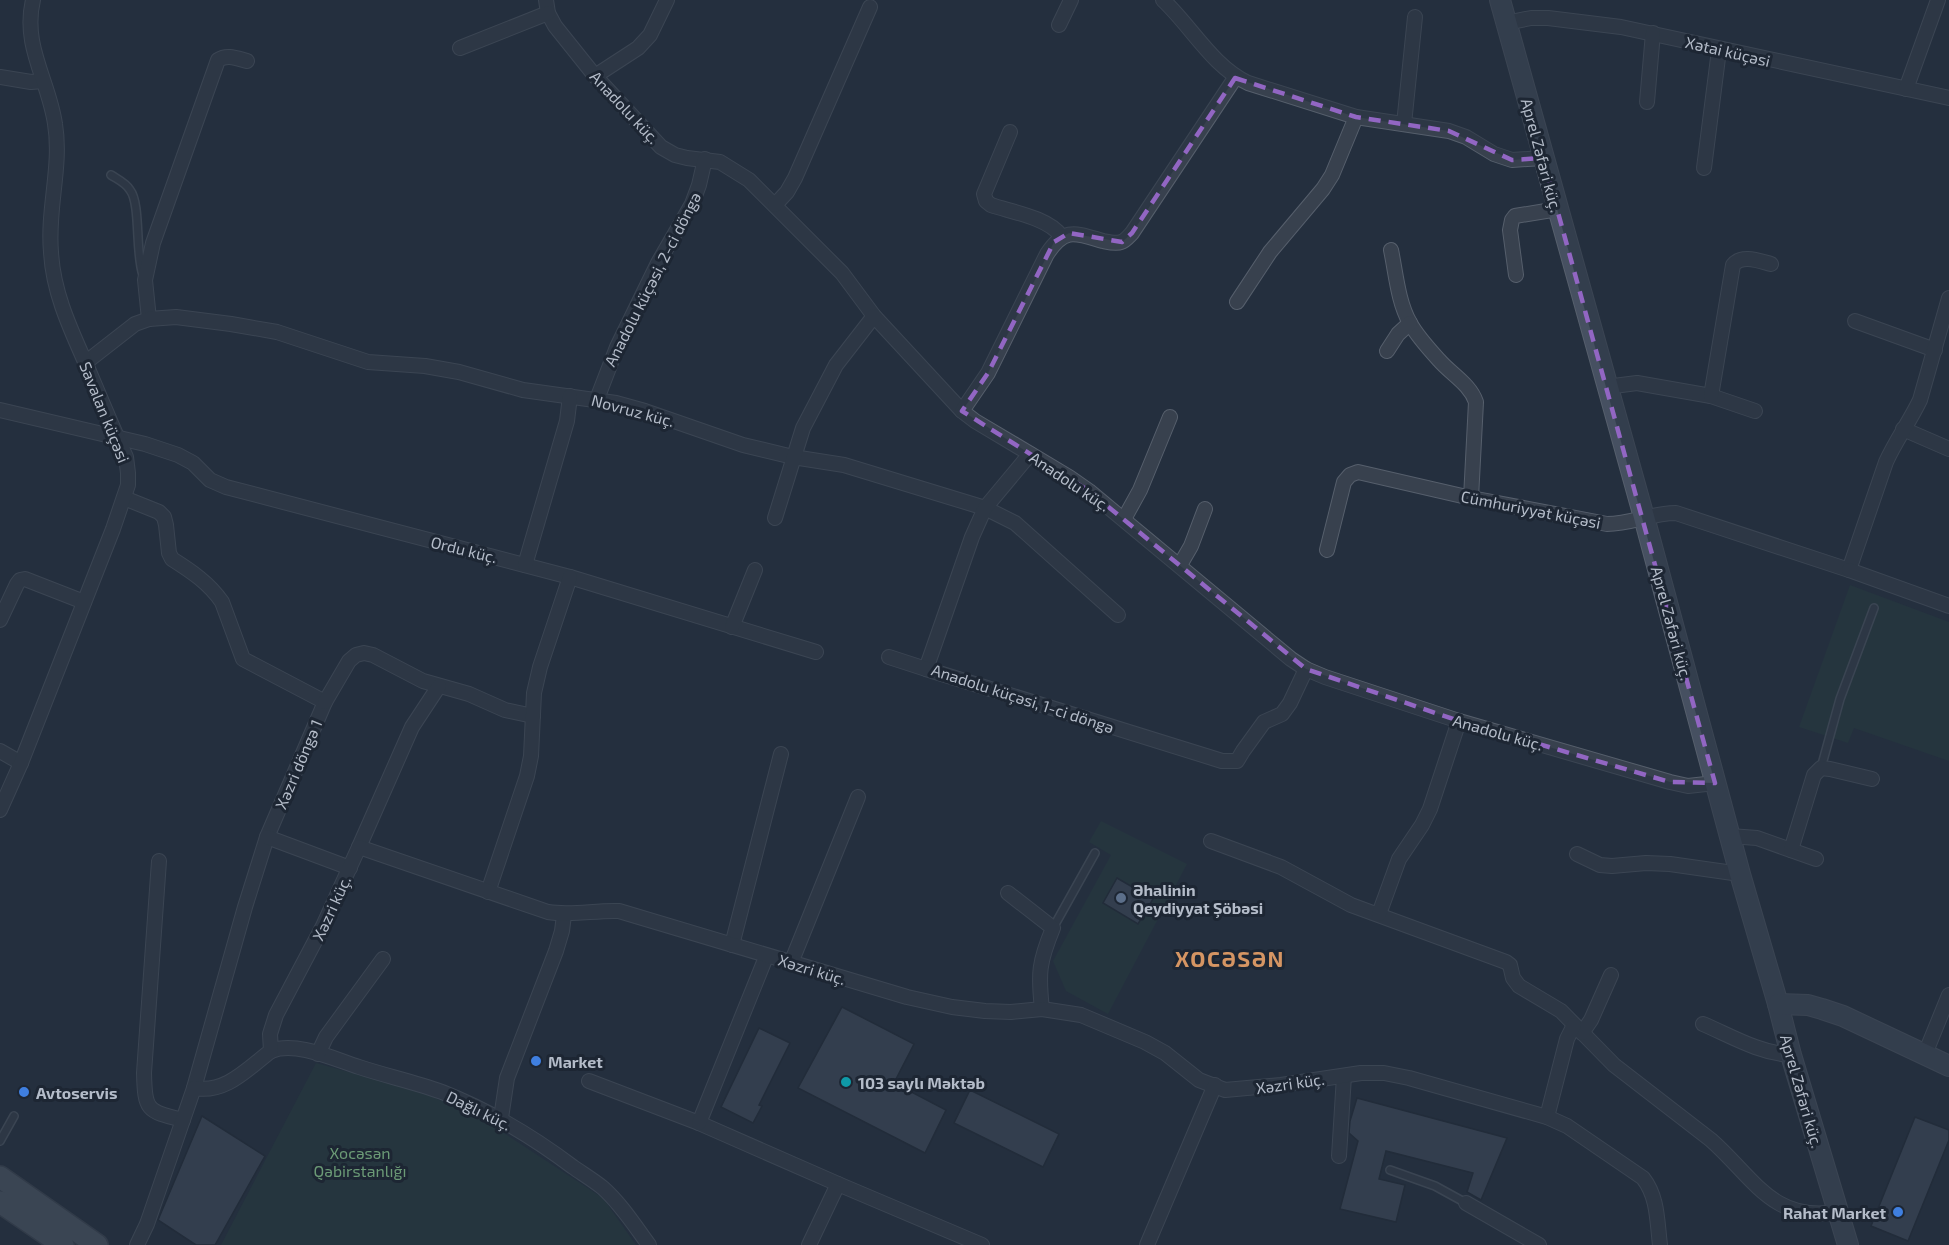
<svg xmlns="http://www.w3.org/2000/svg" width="1949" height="1245" viewBox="0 0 1949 1245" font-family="'Exo 2',sans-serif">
	<rect width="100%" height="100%" fill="#242f3e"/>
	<g fill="#263c3f">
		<path d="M1850 585 1949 622V761L1854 728 1848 743 1799 727Z"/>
		<path d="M1101 821 1187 864 1108 1014 1066 991 1053 961 1111 855 1089 842Z"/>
		<path d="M316 1063 418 1091 478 1116 603 1198 636 1245H221Z"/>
	</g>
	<g fill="#455162" stroke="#1f2835" stroke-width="1.5">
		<path d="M1117 878 1153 899 1138 924 1103 903Z"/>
		<path d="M842 1007 914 1044 894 1083 946 1110 925 1153 798 1088Z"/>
		<path d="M759 1028 790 1043 759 1105 762 1106 753 1123 721 1107Z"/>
		<path d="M970 1090 1059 1134 1043 1167 954 1123Z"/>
		<path d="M1357 1098 1507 1138 1481 1200 1467 1192 1473 1173 1386 1151 1379 1179 1405 1185 1396 1222 1340 1209 1358 1141 1349 1133 1350 1121Z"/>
		<path d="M202 1116 265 1156 215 1245H196L158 1220Z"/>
		<path d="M1915 1117 1949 1130V1140L1908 1241 1871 1226Z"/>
	</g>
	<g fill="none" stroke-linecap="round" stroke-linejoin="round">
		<g stroke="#565f6c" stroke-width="10">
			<g id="lane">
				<path d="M111 175C117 179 126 183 130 190 141 204 135 253 143 275"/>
				<path d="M1821 768 1840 699 1874 608"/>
				<path d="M1053 928 1095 853"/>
				<path d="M0 1141 14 1116"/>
				<path d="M1390 1170 1435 1186 1466 1203"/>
			</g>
		</g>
		<g stroke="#565f6c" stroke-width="16">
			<g id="street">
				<path d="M546 0 548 13 555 26 595 76 661 147 675 155 687 158 720 162 749 180 842 273 874 316 962 411 975 421 1069 477 1089 491 1291 659 1306 669 1325 677 1459 721 1670 782 1688 786 1715 783"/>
				<path d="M1163 0C1191 26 1213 67 1248 83L1356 117 1449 131 1466 137 1494 154 1512 160 1543 158"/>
				<path d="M1506 23 1531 18H1548L1621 27 1949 98"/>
				<path d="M1059 25 1071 0"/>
				<path d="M460 48 548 13"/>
				<path d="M595 76 638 48 650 35 667 0"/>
				<path d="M0 77 31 82 43 81"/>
				<path d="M1906 89 1938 0"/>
				<path d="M1647 102 1653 33"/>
				<path d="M1404 124 1415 17"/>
				<path d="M1010 132 984 194 986 201 991 205C1012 212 1049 218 1061 236"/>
				<path d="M1704 168 1719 50"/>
				<path d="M775 205 787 192 795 178 870 7"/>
				<path d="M1391 250C1396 274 1398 302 1410 323 1417 336 1429 349 1439 360 1451 374 1470 384 1476 402L1471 498"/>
				<path d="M1516 275 1510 230 1512 220 1515 216 1558 209"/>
				<path d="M1237 302 1270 252 1323 189 1332 175 1356 117"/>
				<path d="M149 319 145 280 153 243 218 60C227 54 236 58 247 61"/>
				<path d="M1855 321 1935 350"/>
				<path d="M1387 351 1398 334 1410 323"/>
				<path d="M85 363 135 324 149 319 176 317 231 324 277 332 368 362 425 366 459 372 523 390 616 403 645 411 743 445 793 457 844 465 985 508 1015 523 1118 615"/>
				<path d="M1606 387 1637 383 1711 396 1755 411"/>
				<path d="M1711 396 1733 265C1742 254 1759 261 1771 264"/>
				<path d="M597 399 617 347 658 263 692 204 699 185 705 159"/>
				<path d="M0 410 145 444 178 455 193 463 210 480 226 487 570 577 816 652"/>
				<path d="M962 411 988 373 1047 254C1065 227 1075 233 1103 241 1108 242 1116 244 1121 242 1125 241 1129 236 1132 233L1235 78"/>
				<path d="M1903 429 1949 449"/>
				<path d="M1030 454 985 508 972 537 926 669 1222 761H1237L1243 751 1264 722 1282 714 1290 703 1306 669"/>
				<path d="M124 498 159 512 164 517 166 525 169 553 172 559C191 571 209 583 222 602L243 659 325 702 267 837 245 907 194 1088"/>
				<path d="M775 518 803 428 836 365 874 316"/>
				<path d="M1124 519 1140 490 1170 417"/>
				<path d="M1327 550 1344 482 1350 475 1358 472 1471 498 1607 524C1631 524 1652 513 1676 513L1849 570 1886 462C1896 440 1910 421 1920 400L1949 298"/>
				<path d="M525 565 567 421 570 396"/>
				<path d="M1180 565 1191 546 1205 509"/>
				<path d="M1849 570 1949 606"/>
				<path d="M0 620 17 584 20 580 25 579 84 602"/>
				<path d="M732 627 755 570"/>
				<path d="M889 657 926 669"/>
				<path d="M325 702 349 661 356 655 364 653 373 655 423 681 469 694 505 710 533 716"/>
				<path d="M0 751 21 763"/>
				<path d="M0 810 21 763 113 529 128 485V473L126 457C112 426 99 395 86 364 70 328 53 292 51 252 47 209 62 166 55 124 49 81 22 46 33 0"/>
				<path d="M1730 836 1757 838 1816 859"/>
				<path d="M267 837 350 868"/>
				<path d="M1211 841 1281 867 1351 905 1506 962 1510 965 1513 978 1519 986 1561 1011 1614 1065 1711 1140C1753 1177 1773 1223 1837 1212"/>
				<path d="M359 847 412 727 439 686"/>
				<path d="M1791 850 1814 775 1821 768 1830 769 1872 779"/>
				<path d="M1577 854 1600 865 1612 866 1646 863 1670 864 1740 874"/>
				<path d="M159 861 144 1073C145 1111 147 1111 183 1120"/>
				<path d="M488 892 527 776 531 756 534 693 540 667 570 577"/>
				<path d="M1008 893 1053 928C1039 962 1038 973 1042 1009"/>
				<path d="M1379 914 1399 859 1422 825 1430 809 1459 721"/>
				<path d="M732 945 781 754"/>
				<path d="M791 963 858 797"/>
				<path d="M1703 1024C1731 1036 1759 1053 1791 1055"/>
				<path d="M1582 1033 1591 1020 1611 975"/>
				<path d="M271 1051C296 1041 334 1059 359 1067 386 1076 415 1082 442 1092 490 1111 532 1136 573 1167 583 1174 593 1180 603 1188 621 1204 635 1226 649 1245"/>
				<path d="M318 1054 326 1037 383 959"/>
				<path d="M1925 1054 1949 995"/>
				<path d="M589 1081 699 1123 838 1184"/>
				<path d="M1547 1117 1567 1039 1574 1025"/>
				<path d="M501 1118 507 1078 556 951 562 931 564 915"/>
				<path d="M699 1123 764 962"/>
				<path d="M1339 1156 1344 1076"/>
				<path d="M1466 1203 1539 1245"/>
				<path d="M137 1245 147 1224 194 1088C226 1094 248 1068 271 1051L270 1034 276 1015 323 926 359 847 548 912C572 916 595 910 619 911L907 997 952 1007 985 1011 1011 1012 1042 1009 1081 1015 1145 1042 1165 1053 1199 1080 1225 1090 1281 1085 1361 1073H1384L1409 1078 1547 1117 1567 1126 1643 1178C1658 1197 1657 1221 1660 1245"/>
				<path d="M809 1245 838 1184 982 1245"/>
				<path d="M1147 1245 1215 1085"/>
			</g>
		</g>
		<g stroke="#565f6c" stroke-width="22">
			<g id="secondary">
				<path d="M1500 0 1644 517 1740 874 1778 1004 1791 1055 1848 1245"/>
				<path d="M1778 1004 1808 1005 1822 1009 1843 1016 1949 1066"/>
			</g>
		</g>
		<g stroke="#414a57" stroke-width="24">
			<g id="primary">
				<path d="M0 1177 97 1245"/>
				<path d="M0 1202 63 1245"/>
			</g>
		</g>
		<use href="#lane" stroke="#38414e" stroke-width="7"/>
		<use href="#street" stroke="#38414e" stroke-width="14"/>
		<use href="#secondary" stroke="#465061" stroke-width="20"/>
		<use href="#primary" stroke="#56606e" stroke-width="21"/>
	</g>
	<path d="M0 0H1949V1245H0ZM1235 78 1356 117 1449 131 1512 160 1543 158 1715 783 1670 782 1459 721 1306 669 1089 491 962 411 988 373 1054 242 1069 233 1122 242 1132 233Z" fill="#242f3e" fill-opacity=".55" fill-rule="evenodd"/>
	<path fill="none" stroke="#9266c3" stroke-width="4.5" stroke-dasharray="12 8" stroke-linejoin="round" d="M1235 78 1356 117 1449 131 1512 160 1543 158 1715 783 1670 782 1459 721 1306 669 1089 491 962 411 988 373 1054 242 1069 233 1122 242 1132 233Z"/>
	<circle fill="#5c6f8a" stroke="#1d2633" stroke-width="2" cx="1121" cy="898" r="6"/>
	<g fill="#3f7fe0" stroke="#1d2633" stroke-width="2">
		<circle cx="536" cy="1061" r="6"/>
		<circle cx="24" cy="1092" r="6"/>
		<circle cx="1898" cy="1212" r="6"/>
	</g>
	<circle fill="#0f9aa8" stroke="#1d2633" stroke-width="2" cx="846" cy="1082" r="6"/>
	<g text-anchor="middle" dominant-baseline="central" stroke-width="6" stroke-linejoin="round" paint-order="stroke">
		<g font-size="16" fill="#b4bcc9" stroke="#1d2633">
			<text transform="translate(1728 51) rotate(13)">Xətai küçəsi</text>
			<text transform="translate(625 107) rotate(47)">Anadolu küç.</text>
			<text transform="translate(1542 155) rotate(75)">Aprel Zəfəri küç.</text>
			<text transform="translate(652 279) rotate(-63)">Anadolu küçəsi, 2-ci döngə</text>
			<text transform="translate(633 410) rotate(15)">Novruz küç.</text>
			<text transform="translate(105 412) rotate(68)">Savalan küçəsi</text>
			<text transform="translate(1070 481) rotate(34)">Anadolu küç.</text>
			<text transform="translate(1531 509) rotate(11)">Cümhuriyyət küçəsi</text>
			<text transform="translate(464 549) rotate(14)">Ordu küç.</text>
			<text transform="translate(1672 623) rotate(75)">Aprel Zəfəri küç.</text>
			<text transform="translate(1023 698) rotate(18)">Anadolu küçəsi, 1-ci döngə</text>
			<text transform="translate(1498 732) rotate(16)">Anadolu küç.</text>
			<text transform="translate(298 764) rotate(-67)">Xəzri döngə 1</text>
			<text transform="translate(331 908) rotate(-65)">Xəzri küç.</text>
			<text transform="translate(812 969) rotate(17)">Xəzri küç.</text>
			<text transform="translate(1290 1083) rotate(-8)">Xəzri küç.</text>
			<text transform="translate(1802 1091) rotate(74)">Aprel Zəfəri küç.</text>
			<text transform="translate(479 1110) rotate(26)">Dağlı küç.</text>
		</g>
		<g font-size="16" font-weight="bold" fill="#b4bcc9" stroke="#1d2633" text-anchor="start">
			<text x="1133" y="889">Əhalinin<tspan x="1133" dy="18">Qeydiyyat Şöbəsi</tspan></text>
			<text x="548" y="1061">Market</text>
			<text x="858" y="1082">103 saylı Məktəb</text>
			<text x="36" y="1092">Avtoservis</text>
			<text x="1886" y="1212" text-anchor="end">Rahat Market</text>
		</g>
		<g font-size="16" fill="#6b9a76" stroke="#1d2633">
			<text x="360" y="1152">Xocəsən<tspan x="360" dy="18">Qəbirstanlığı</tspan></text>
		</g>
		<g font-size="22" font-weight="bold" letter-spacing="1.5" fill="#d59563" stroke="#1d2633">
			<text x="1230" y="958">XOCƏSƏN</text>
		</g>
	</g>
</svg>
